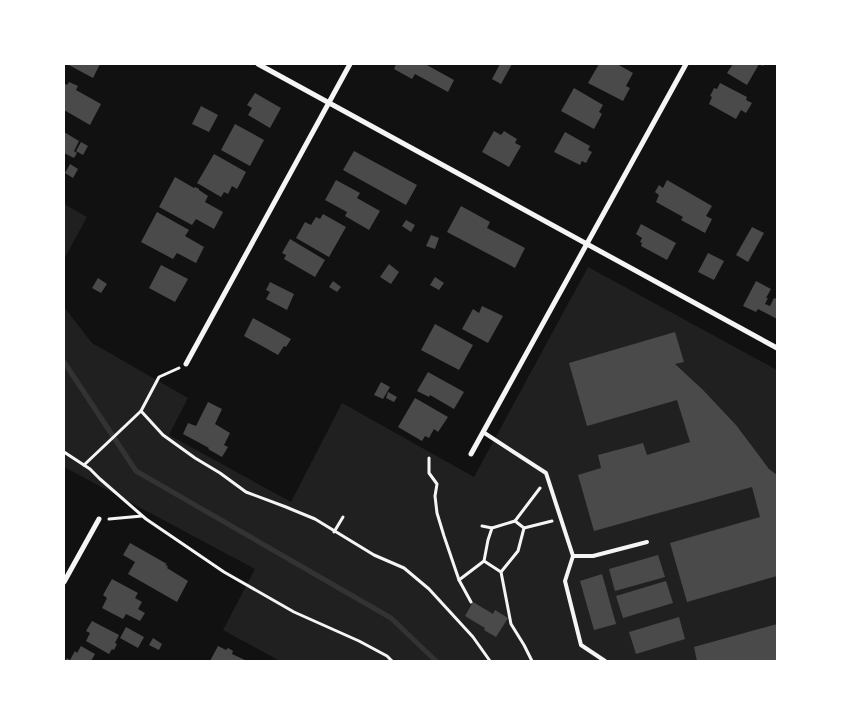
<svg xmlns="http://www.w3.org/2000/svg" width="841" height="725" viewBox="0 0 841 725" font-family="Overpass,sans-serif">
	<rect width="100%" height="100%" fill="#111"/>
	<g fill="#202020">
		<path d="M64 204 87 217 64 259Z"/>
		<path d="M588 267 777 370V661H280L223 630 255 569 64 467V307L92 343 188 398 169 435 291 502 342 403 474 477Z"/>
	</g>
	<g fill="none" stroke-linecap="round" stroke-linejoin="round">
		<path stroke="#333" stroke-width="5" d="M64 362 136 471 391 618 436 661"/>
	</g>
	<g fill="#4a4a4a">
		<path d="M67 64H100L93 78Z"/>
		<path d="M396 64H425L454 80 448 92 415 74 412 79 394 69Z"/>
		<path d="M500 64H512L501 84 492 79Z"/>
		<path d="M599 64H617L633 73 626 86 630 88 623 101 588 83Z"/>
		<path d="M733 64H765L763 66 759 64 747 85 727 73Z"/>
		<path d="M69 82 78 86 76 90 101 104 90 125 64 110V83L67 85Z"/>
		<path d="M720 83 747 97 746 100 752 103 746 113 741 110 736 119 709 104 712 97 710 96 714 88 717 89Z"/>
		<path d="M574 88 603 105 599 112 602 114 594 129 561 111Z"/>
		<path d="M255 93 281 108 270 128 248 115 252 108 247 105Z"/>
		<path d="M201 106 218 115 209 132 192 124Z"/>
		<path d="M235 124 264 140 250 166 221 150Z"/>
		<path d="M494 131 501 135 504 131 517 139 515 143 521 146 509 167 482 152Z"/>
		<path d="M64 132 79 141 74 151 77 153 74 158 64 153Z"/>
		<path d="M565 132 590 146 588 150 592 152 586 163 582 161 580 165 554 152Z"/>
		<path d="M81 142 88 146 83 155 76 151Z"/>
		<path d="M354 151 417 185 406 205 343 170Z"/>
		<path d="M214 154 246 172 237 189 232 186 228 194 224 192 221 197 197 183Z"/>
		<path d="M70 164 78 169 73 178 65 173Z"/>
		<path d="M175 177 194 188 195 187 199 189V190L208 196 205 202 223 212 214 229 196 219 192 225 159 207Z"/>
		<path d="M336 180 360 193 357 198 380 211 369 230 345 216 347 212 325 200Z"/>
		<path d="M667 180 712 206 706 216 712 219 705 233 681 220 683 217 656 202 659 195 655 192 659 185 663 188Z"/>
		<path d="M461 206 490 222 487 228 525 248 515 268 447 232Z"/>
		<path d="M157 212 189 230 185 236 204 247 196 263 177 253 173 259 141 242Z"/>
		<path d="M323 214 346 227 329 257 296 238 305 222 311 225 316 217 320 219Z"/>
		<path d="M406 220 415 225 411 232 402 226Z"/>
		<path d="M641 224 676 243 667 260 641 246 642 243 640 242 642 238 636 234Z"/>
		<path d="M752 227 764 233 748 262 736 255Z"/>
		<path d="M431 235 439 238 435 249 426 246Z"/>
		<path d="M290 239 325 260 315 277 284 259 286 255 282 253Z"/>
		<path d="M708 253 724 261 714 280 698 272Z"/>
		<path d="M389 264 399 272 391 284 380 277Z"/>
		<path d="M161 265 188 279 175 302 149 288Z"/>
		<path d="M435 277 444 283 439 290 430 285Z"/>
		<path d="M98 278 107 284 101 293 92 288Z"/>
		<path d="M333 281 341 287 337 292 329 287Z"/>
		<path d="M756 281 771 289 766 298H768L765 304 770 306 774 298 777 299V319L758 309 756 312 743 306Z"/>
		<path d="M270 282 294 294 287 310 266 299 270 292 266 290Z"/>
		<path d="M482 306 503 316 488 343 462 329 473 309 479 313Z"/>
		<path d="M253 318 291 339 286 347 284 346 278 355 244 336Z"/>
		<path d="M435 324 473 345 459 370 421 350Z"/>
		<path d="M675 332 684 362 675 364 703 390 736 425 769 469 777 475V576L687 602 670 543 760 517 752 487 594 531 578 475 601 468 598 455 643 443 647 455 690 442 677 400 587 426 569 363Z"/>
		<path d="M428 372 464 392 454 409 430 395 429 397 417 391Z"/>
		<path d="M381 382 390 387 383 399 374 395Z"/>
		<path d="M388 392 397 397 394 402 386 398Z"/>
		<path d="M415 398 448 417 438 432 434 429 429 438 425 436 422 441 398 427Z"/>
		<path d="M208 402 222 409 215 424 230 433 224 445 228 447 222 457 208 449 209 448 183 434 188 423 196 426Z"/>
		<path d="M130 543 167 564 165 565 168 566 167 568 188 581 177 602 128 574 135 562 123 555Z"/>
		<path d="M658 555 665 577 615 591 609 569Z"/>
		<path d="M602 574 616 624 594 630 580 581Z"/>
		<path d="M112 579 138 593 135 598 142 602 138 609 145 613 140 621 126 614 123 619 102 608 107 598 103 595Z"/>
		<path d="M666 581 673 603 623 618 616 596Z"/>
		<path d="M473 602 493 614 495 610 508 618 496 637 484 630 485 628 465 616Z"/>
		<path d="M679 617 685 639 636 654 629 632Z"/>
		<path d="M92 621 119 635 115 643 117 644 114 650 112 649 109 654 86 641 90 633 86 631Z"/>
		<path d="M777 624V661H697L694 647Z"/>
		<path d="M126 627 144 637 138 648 120 638Z"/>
		<path d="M153 638 162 644 159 650 149 645Z"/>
		<path d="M81 646 95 654 91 661H65L67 658 70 660 75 651 77 653Z"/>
		<path d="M218 646 226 650 228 648 233 651 232 654 247 661H210Z"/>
	</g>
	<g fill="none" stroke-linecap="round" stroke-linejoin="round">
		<g stroke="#f5f5f5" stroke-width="3">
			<path d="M141 411 163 435 195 458 220 473 246 492 286 507 315 519 374 555 404 568 429 589 473 637 490 661"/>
			<path d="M64 452 90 469 100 479 146 519 224 572 294 612 359 641 387 656 392 661"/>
			<path d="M429 458V473L437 484 435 496 437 513 444 536 459 580 471 602"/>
			<path d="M84 465 141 411 159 377 179 368"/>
			<path d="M109 519 142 516"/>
			<path d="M515 521 540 488"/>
			<path d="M482 526 492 528"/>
			<path d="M524 528 552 521"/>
			<path d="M334 532 343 517"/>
			<path d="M501 572 518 551 524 528 515 521 492 528 488 540 484 561 501 572 511 624 524 645 532 661"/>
			<path d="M459 580 484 561"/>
		</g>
		<g stroke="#f5f5f5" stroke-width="4">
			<path d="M483 432 546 473 573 556 565 581 581 645 605 661"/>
			<path d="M573 556H593L647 542"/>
		</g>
		<g stroke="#f5f5f5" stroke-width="5">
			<path d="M258 64 777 348"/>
			<path d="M186 364 350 64"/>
			<path d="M471 454 686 64"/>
			<path d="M64 582 99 519"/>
		</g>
	</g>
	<rect width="841" height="725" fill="none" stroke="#ffffff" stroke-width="130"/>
</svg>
